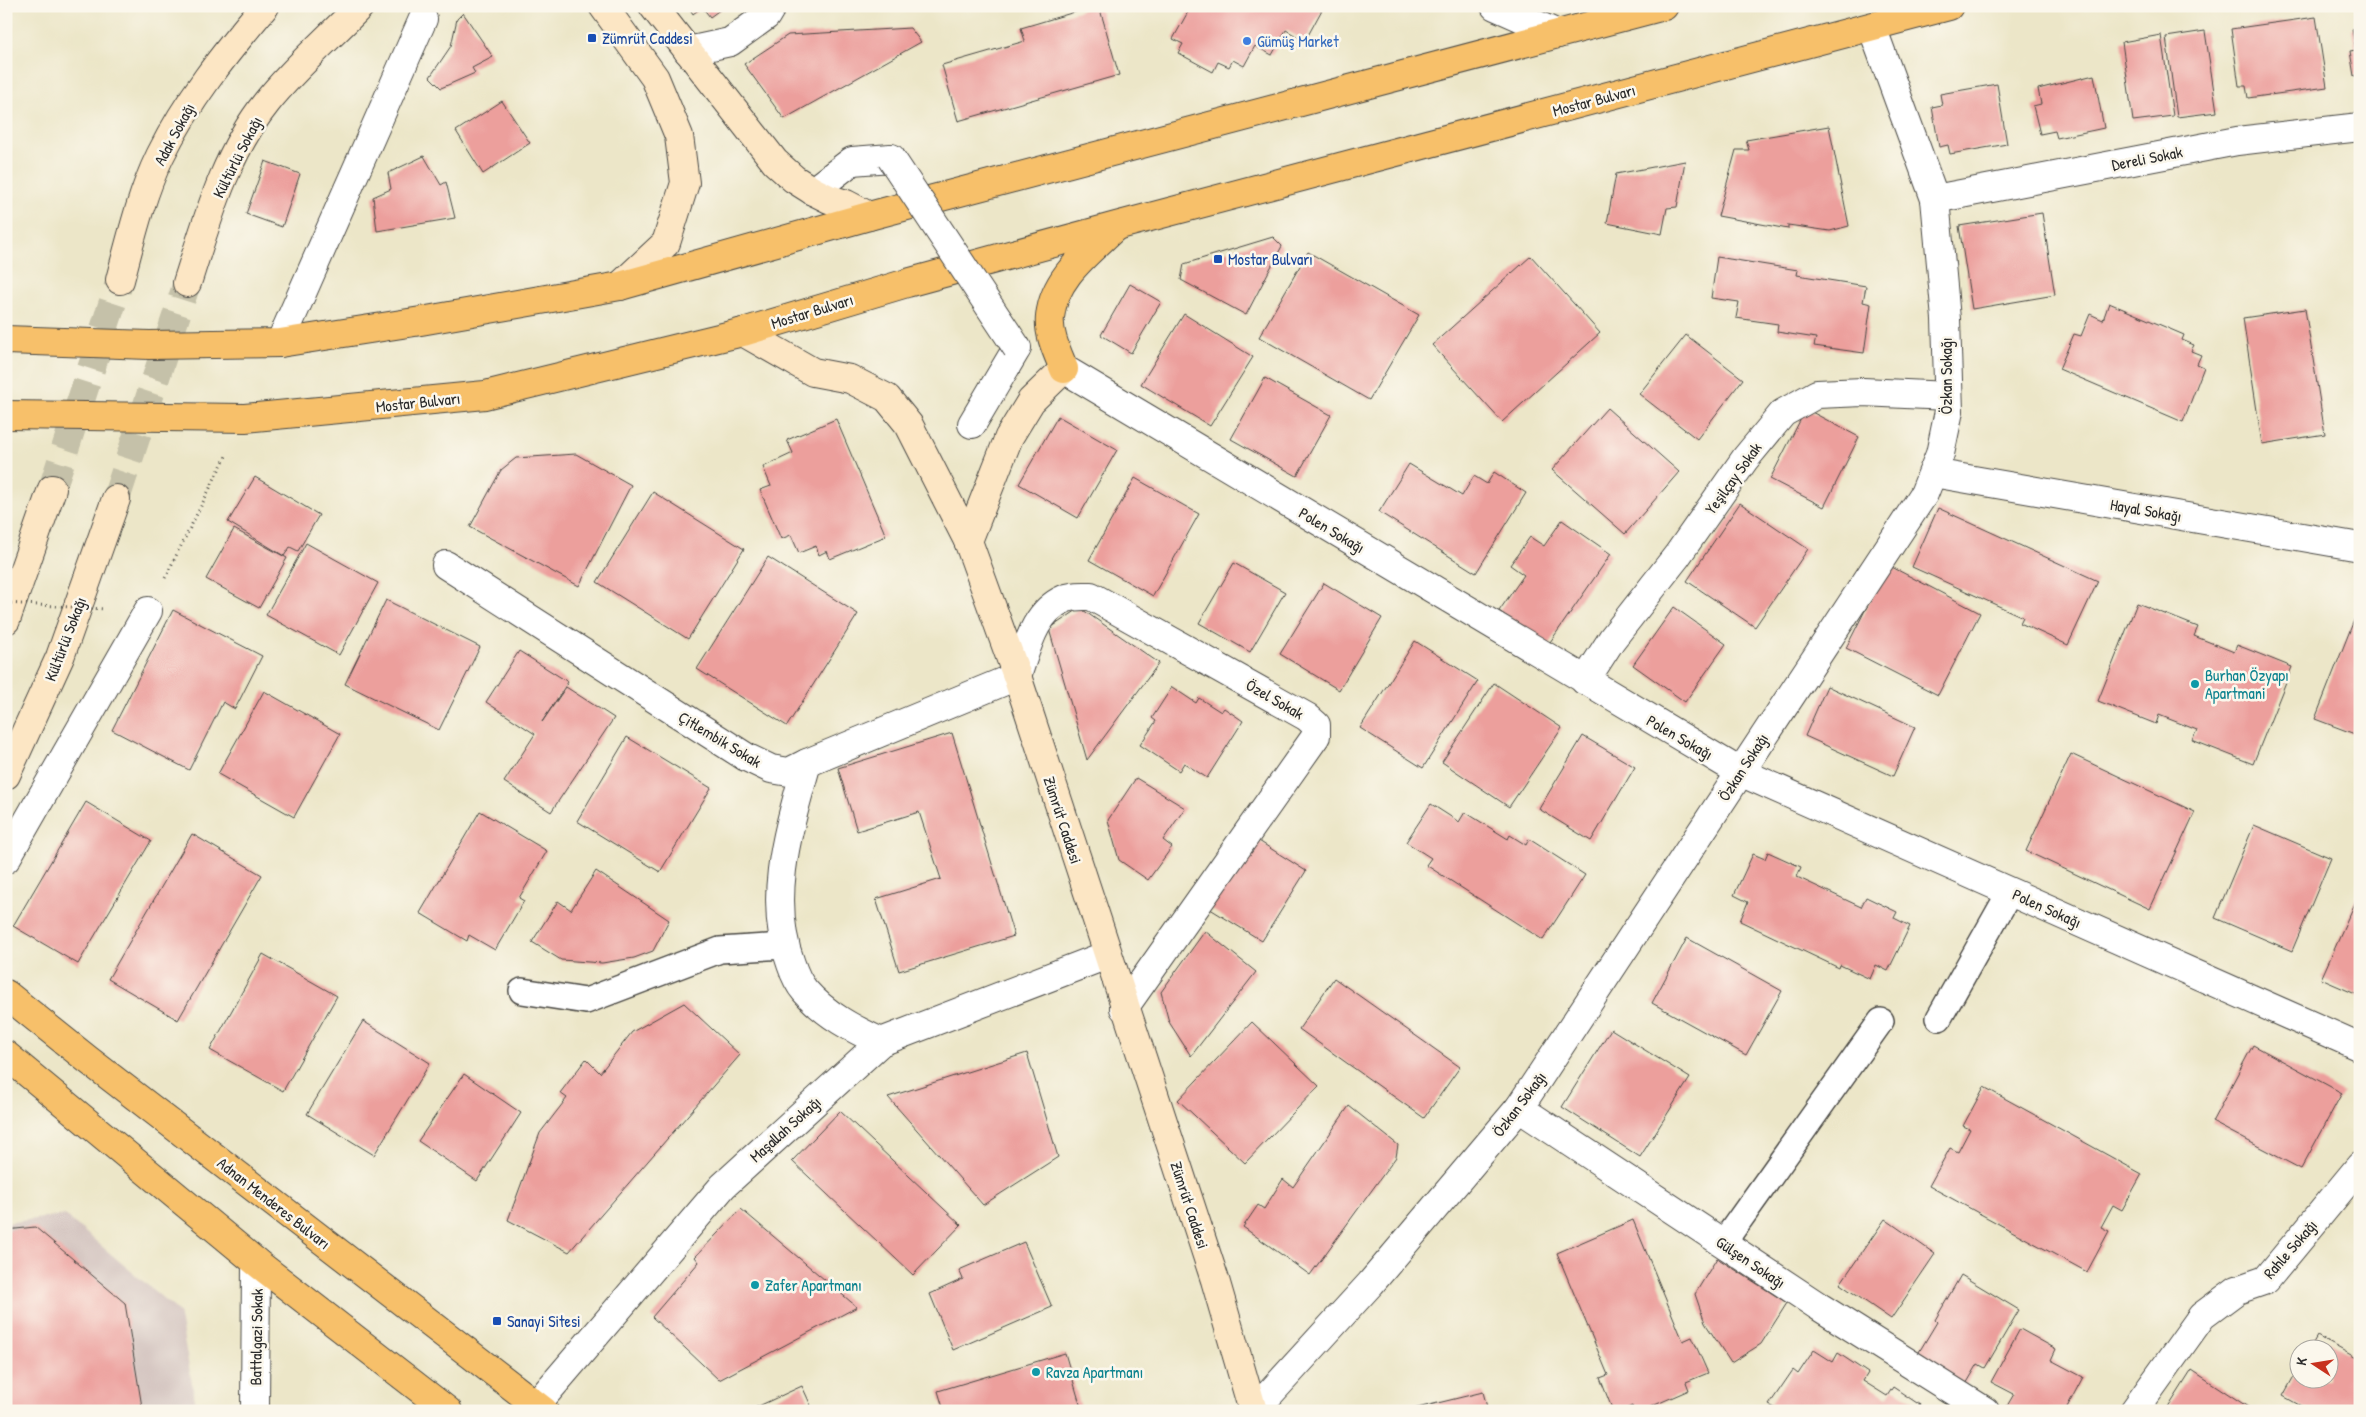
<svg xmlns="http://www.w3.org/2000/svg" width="2366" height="1417" viewBox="0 0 2366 1417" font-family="'Patrick Hand',sans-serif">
	<rect width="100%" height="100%" fill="#fbf7ec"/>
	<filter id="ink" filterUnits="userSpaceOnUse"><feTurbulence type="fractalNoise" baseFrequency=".02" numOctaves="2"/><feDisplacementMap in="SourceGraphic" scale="10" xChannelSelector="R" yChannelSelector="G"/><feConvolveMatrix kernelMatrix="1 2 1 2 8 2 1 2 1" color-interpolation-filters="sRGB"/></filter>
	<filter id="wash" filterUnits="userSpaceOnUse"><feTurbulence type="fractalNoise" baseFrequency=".0096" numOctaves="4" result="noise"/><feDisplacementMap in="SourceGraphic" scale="20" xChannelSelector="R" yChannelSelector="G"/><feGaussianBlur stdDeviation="1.12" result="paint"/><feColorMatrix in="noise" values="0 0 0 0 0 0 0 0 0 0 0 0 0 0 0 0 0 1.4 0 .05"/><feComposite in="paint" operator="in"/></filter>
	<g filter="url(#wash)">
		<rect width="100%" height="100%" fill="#ece6c8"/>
		<path fill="#d0c0bc" d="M65 1215 179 1312 197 1411H6V1223Z"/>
		<g id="blocks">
			<g fill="#ec9f9c">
				<path d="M688 6H725L710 17 702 7 693 14Z"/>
				<path d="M1095 6H1099L1119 75 958 121 942 65 1025 41 1021 28Z"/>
				<path d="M1182 6H1324L1305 41 1286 30 1272 55 1255 46 1244 66 1233 60 1229 67 1218 62 1213 72 1178 53 1183 44 1173 39 1189 10Z"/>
				<path d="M463 13 493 57 472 68 475 73 441 88 430 77 451 46 457 19Z"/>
				<path d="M2316 17 2327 87 2248 98 2246 86H2239L2231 29Z"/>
				<path d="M2360 27V75L2354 76 2350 51 2356 50 2352 29Z"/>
				<path d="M910 28 921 42 784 119 744 64 788 35Z"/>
				<path d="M2205 31 2217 112 2177 117 2166 37Z"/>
				<path d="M2161 35 2173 116 2133 121 2122 42Z"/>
				<path d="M2094 75 2104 128 2057 138 2055 131 2040 134 2033 106 2041 104 2038 89Z"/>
				<path d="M1997 84 2007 144 1950 154 1948 145 1939 147 1932 107 1942 105 1940 94Z"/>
				<path d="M502 101 530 143 483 174 456 131Z"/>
				<path d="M1829 126 1849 226 1830 231 1788 225V229L1718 216 1736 150H1749L1746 140Z"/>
				<path d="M424 156 441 185 446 182 455 218 377 231 373 197 391 189 388 173Z"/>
				<path d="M265 161 300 174 282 227 246 214Z"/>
				<path d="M1685 161 1677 207 1667 208 1662 234 1607 223 1616 174Z"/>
				<path d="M2042 213 2055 295 1972 309 1959 226Z"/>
				<path d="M1273 237 1282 246 1246 315 1181 280 1184 264Z"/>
				<path d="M1308 252 1419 315 1369 400 1259 337Z"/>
				<path d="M1531 256 1600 333 1502 422 1432 345Z"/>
				<path d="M1717 257 1798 270 1797 275 1866 286 1863 302 1871 304 1864 353 1814 346 1816 338 1777 332 1778 324 1736 318 1739 302 1711 298Z"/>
				<path d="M1130 284 1161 302 1131 353 1101 335Z"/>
				<path d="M2109 303 2184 335 2182 340 2194 345 2191 351 2201 355 2197 364 2204 367 2183 422 2059 369 2074 334 2081 336 2090 314 2103 320Z"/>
				<path d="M2305 309 2325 434 2262 444 2243 318Z"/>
				<path d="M1184 314 1253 357 1210 426 1141 384Z"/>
				<path d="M1686 335 1743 379 1697 439 1639 394Z"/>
				<path d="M1265 378 1331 415 1297 476 1231 439Z"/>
				<path d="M1607 408 1679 472 1625 534 1552 470Z"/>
				<path d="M1806 409 1859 437 1824 507 1770 479Z"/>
				<path d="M1058 416 1117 450 1078 518 1019 484Z"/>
				<path d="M836 419 886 536 830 559 827 551 819 555 816 546 799 553 791 535 781 539 760 490 771 486 763 467 793 453 787 440Z"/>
				<path d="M576 454 631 485 579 586 470 527 501 470 516 458Z"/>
				<path d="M1409 464 1462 496 1474 476 1487 484 1494 472 1526 493 1476 573 1379 512Z"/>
				<path d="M255 477 319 515 298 551 290 547 284 556 228 522Z"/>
				<path d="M1135 478 1199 514 1153 596 1089 560Z"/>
				<path d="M653 492 744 549 688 639 597 582Z"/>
				<path d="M1740 503 1808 549 1755 627 1687 581Z"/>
				<path d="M1938 508 2098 581 2068 645 2020 623 2023 617 1912 567Z"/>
				<path d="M1562 520 1611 554 1548 645 1499 611 1524 575 1510 565 1530 537 1544 546Z"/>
				<path d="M234 529 287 558 259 608 206 579Z"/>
				<path d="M306 543 378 583 339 655 266 615Z"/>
				<path d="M768 557 858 614 787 726 697 669Z"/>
				<path d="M1234 563 1285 592 1250 652 1199 623Z"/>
				<path d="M1888 565 1980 613 1938 695 1846 648Z"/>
				<path d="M1324 583 1382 618 1339 690 1280 654Z"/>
				<path d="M386 600 480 647 439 730 345 684Z"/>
				<path d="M2137 603 2198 627 2194 636 2234 652 2237 645 2292 667 2253 764 2192 740 2197 730 2159 715 2156 724 2098 701Z"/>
				<path d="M2360 605V736L2315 719Z"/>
				<path d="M1674 607 1726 644 1685 702 1633 665Z"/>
				<path d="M1080 608 1159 663 1087 760 1049 629Z"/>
				<path d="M173 610 262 656 235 709 223 702 189 770 112 730Z"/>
				<path d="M1415 641 1478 681 1423 768 1360 728Z"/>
				<path d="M519 651 568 682 542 722 566 687 614 718 551 812 504 782 535 734 486 702Z"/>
				<path d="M1494 683 1562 728 1509 807 1442 762Z"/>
				<path d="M1827 686 1915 727 1893 776 1805 736Z"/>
				<path d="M1172 687 1196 703 1199 698 1221 712 1224 708 1243 721 1207 778 1184 763 1179 771 1140 745 1156 721 1152 718Z"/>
				<path d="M264 691 340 734 294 817 218 774Z"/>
				<path d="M952 733 1014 936 899 971 876 899 941 879 919 812 857 831 838 768Z"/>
				<path d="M1583 736 1635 767 1591 841 1539 809Z"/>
				<path d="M627 737 711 788 660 872 577 821Z"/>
				<path d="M2071 754 2195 812 2150 909 2026 851Z"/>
				<path d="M1136 778 1185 808 1163 840 1172 847 1148 880 1119 860 1108 820Z"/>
				<path d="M86 802 151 841 78 964 13 926Z"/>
				<path d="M1431 804 1459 822 1465 812 1508 839 1510 835 1526 845 1529 839 1585 875 1543 940 1426 865 1431 858 1406 842Z"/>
				<path d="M480 811 547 851 519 898 524 901 495 950 469 935 467 941 420 913Z"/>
				<path d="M2254 825 2331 858 2292 951 2215 918Z"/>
				<path d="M192 834 262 875 178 1020 108 979Z"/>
				<path d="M1251 836 1306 871 1262 941 1207 907Z"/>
				<path d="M1768 852 1801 867 1797 877 1861 907 1866 897 1897 912 1894 918 1910 926 1888 971 1876 965 1870 979 1840 965 1839 968 1740 921 1748 902 1734 895 1753 854 1765 859Z"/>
				<path d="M596 871 669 920 653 951 634 958 602 963 561 960 532 942 558 901 571 910Z"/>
				<path d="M2360 892V996L2321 979Z"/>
				<path d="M1205 931 1256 972 1191 1056 1169 1022 1161 992Z"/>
				<path d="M1687 938 1782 991 1746 1055 1652 1003Z"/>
				<path d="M263 954 337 996 283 1091 210 1050Z"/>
				<path d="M1334 978 1460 1067 1424 1118 1299 1029Z"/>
				<path d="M684 1003 740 1055 569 1252 508 1220 540 1133 567 1098 560 1093 586 1059 600 1073 632 1032Z"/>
				<path d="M363 1021 430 1063 374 1155 307 1114Z"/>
				<path d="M1252 1022 1319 1086 1245 1163 1178 1100Z"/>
				<path d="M1611 1029 1690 1078 1640 1157 1562 1107Z"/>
				<path d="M2253 1045 2342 1093 2301 1169 2212 1122Z"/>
				<path d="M1027 1053 1058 1157 983 1205 888 1097Z"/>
				<path d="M464 1074 521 1113 477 1181 418 1141Z"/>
				<path d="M1984 1087 2142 1174 2122 1210 2113 1205 2101 1227 2109 1231 2087 1272 1929 1186 1950 1148 1958 1152 1970 1129 1963 1126Z"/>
				<path d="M1349 1106 1398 1145 1396 1157 1310 1275 1243 1227 1258 1205 1264 1209 1283 1179 1293 1187Z"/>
				<path d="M840 1111 961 1225 913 1275 792 1161Z"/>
				<path d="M741 1209 857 1307 719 1380 652 1317 699 1262 695 1257Z"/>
				<path d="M1885 1219 1935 1254 1891 1319 1840 1284Z"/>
				<path d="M1633 1220 1683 1341 1692 1337 1708 1373 1686 1382 1689 1390 1641 1411H1634L1632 1406 1621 1411H1613L1600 1378 1608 1375 1557 1253Z"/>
				<path d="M35 1227 125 1303 142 1407 124 1411H6V1230Z"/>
				<path d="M1024 1242 1052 1307 953 1350 930 1294 963 1279 959 1270Z"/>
				<path d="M1717 1258 1787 1303 1761 1344 1731 1363 1705 1323 1695 1294Z"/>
				<path d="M1961 1275 2019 1310 1985 1368 1978 1364 1965 1386 1916 1357 1937 1322 1935 1320Z"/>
				<path d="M2020 1329 2056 1349 2051 1360 2083 1377 2065 1411H2016L2007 1406 2014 1394 1991 1382Z"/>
				<path d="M2317 1336 2360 1360V1411H2310L2283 1396 2298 1369V1380H2328V1350H2309Z"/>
				<path d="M1814 1350 1833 1362 1838 1353 1868 1373 1863 1381 1887 1396 1893 1387 1923 1407 1920 1411H1776L1777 1409 1769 1405 1793 1370 1798 1374Z"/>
				<path d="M1065 1353 1082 1411H944L938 1391Z"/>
				<path d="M2192 1370 2254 1411H2166Z"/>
				<path d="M802 1386 813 1410 748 1411Z"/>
				<path d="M1483 1392 1488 1411H1409V1410Z"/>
			</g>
		</g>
	</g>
	<g filter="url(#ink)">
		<use href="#blocks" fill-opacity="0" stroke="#484743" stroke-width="1"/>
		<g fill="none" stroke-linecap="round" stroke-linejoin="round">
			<g stroke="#c5c1a9" stroke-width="28" stroke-dasharray="28 14" stroke-linecap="butt">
				<path d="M52 489 120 280"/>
				<path d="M116 499 187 283"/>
			</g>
			<g stroke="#484743" stroke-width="28">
				<g id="lane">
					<path d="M522 991 586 1001 720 950 784 946"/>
					<path d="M1939 1018 2010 892"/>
					<path d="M1723 1243 1881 1021"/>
				</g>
			</g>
			<g stroke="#484743" stroke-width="30">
				<g id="street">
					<path d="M1495 6 1558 34"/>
					<path d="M688 51 730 42 766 16 772 6"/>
					<path d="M813 191 852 161 891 158"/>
					<path d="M1935 199 2237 141 2360 127"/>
					<path d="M280 343 423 19"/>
					<path d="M1064 369 1740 772 2360 1047"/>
					<path d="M972 424 1017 348"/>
					<path d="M1933 473 2360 547"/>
					<path d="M446 565 746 757 771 769 789 772 807 763 1017 676C1027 648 1034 612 1064 599 1072 595 1083 596 1091 596L1307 717 1316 725V736L1124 1008"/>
					<path d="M1585 681 1612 639 1677 556 1745 459 1783 413 1817 394 1863 392 1948 396"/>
					<path d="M807 763C789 828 766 898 791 964 794 973 799 984 805 991 826 1015 853 1029 881 1042"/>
					<path d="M6 859 148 611"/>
					<path d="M1519 1108 1818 1306 1985 1411"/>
					<path d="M536 1405 723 1186 881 1042 1107 955"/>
					<path d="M255 1411 256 1262"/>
					<path d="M1254 1411 1371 1283 1519 1108 1924 494 1940 454 1949 411 1946 319 1935 199 1872 27"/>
					<path d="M2134 1411 2202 1316 2237 1290 2266 1280 2360 1166"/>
				</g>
			</g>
			<g stroke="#484743" stroke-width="30">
				<g id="secondary">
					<path d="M603 6 655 78 679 136 685 183 666 243 620 286"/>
					<path d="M653 6 775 162 794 179 813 191 829 199 846 204 869 216"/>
					<path d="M120 280C131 239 141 195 160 156 187 101 225 53 265 6"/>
					<path d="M187 283C207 221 225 154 267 102 294 68 329 38 360 6"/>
					<path d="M743 332 813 372 850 379 887 398 909 425 968 541 1017 676 1215 1280 1253 1411"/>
					<path d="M968 541 1009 437 1031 401 1064 369"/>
					<path d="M6 620 52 489"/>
					<path d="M6 775 60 657 116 499"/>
				</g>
			</g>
			<g stroke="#484743" stroke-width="30">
				<g id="primary">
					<path d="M6 340 149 345 280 343 421 321 620 286 869 216 1664 6"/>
					<path d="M1064 369C1058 354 1048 334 1050 317 1054 277 1088 253 1115 227"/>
					<path d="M6 415 245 418 485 395 743 332 907 283 1116 226 1949 6"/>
					<path d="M6 994 87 1059 544 1411"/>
					<path d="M6 1055 256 1262 448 1411"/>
				</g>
			</g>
			<path stroke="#484743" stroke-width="3" stroke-dasharray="1 4" stroke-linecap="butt" d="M165 578 227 454"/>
			<use href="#lane" stroke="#fff" stroke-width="25"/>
			<use href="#street" stroke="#fff" stroke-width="28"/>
			<use href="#secondary" stroke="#fce6c4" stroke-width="28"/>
			<use href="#primary" stroke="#f7c06b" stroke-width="28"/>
			<g stroke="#484743" stroke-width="30" stroke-linecap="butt">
				<path id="street-bridge" d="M891 158 1017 348"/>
			</g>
			<path stroke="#484743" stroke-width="3" stroke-dasharray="1 4" stroke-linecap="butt" d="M6 603 104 609"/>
			<use href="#street-bridge" stroke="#fff" stroke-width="28"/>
		</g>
	</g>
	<g fill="#1a4fb4" stroke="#fbf7ec" stroke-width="2">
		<rect x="587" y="33" width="10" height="10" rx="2.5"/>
		<rect x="1213" y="254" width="10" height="10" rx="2.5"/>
		<rect x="492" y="1316" width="10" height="10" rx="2.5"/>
	</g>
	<circle fill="#3f7fe0" stroke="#fbf7ec" stroke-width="2" cx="1247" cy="41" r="5"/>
	<g fill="#0f9aa8" stroke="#fbf7ec" stroke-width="2">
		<circle cx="2195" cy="684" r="5"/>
		<circle cx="755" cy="1285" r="5"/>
		<circle cx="1036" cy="1372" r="5"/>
	</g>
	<g text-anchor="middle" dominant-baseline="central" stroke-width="5" stroke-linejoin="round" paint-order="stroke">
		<g font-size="16" fill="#164399" stroke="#fbf7ec" text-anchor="start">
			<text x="602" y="38">Zümrüt Caddesi</text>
			<text x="1228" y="259">Mostar Bulvarı</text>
			<text x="507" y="1321">Sanayi Sitesi</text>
		</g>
		<g font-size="16" fill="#366cbe" stroke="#fbf7ec" text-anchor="start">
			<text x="1257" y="41">Gümüş Market</text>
		</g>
		<g font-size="16" fill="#2b2b2b" stroke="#fbf7ec">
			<text transform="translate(1594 100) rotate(-15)">Mostar Bulvarı</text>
			<text transform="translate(174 134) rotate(-62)">Adak Sokağı</text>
			<text transform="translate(237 157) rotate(-63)">Kültürlü Sokağı</text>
			<text transform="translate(2147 158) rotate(-11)">Dereli Sokak</text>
			<text transform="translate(812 311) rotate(-17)">Mostar Bulvarı</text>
			<text transform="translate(1946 376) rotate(-90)">Özkan Sokağı</text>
			<text transform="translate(418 402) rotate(-6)">Mostar Bulvarı</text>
			<text transform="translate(1733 478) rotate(-54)">Yeşilçay Sokak</text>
			<text transform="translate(2146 510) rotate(10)">Hayal Sokağı</text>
			<text transform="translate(1332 530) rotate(31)">Polen Sokağı</text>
			<text transform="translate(65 639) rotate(-69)">Kültürlü Sokağı</text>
			<text transform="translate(1275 699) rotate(30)">Özel Sokak</text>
			<text transform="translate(1680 737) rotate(30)">Polen Sokağı</text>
			<text transform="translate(720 739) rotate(31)">Çitlembik Sokak</text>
			<text transform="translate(1743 767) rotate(-57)">Özkan Sokağı</text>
			<text transform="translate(1063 820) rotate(72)">Zümrüt Caddesi</text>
			<text transform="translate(2047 908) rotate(24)">Polen Sokağı</text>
			<text transform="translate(1519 1104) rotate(-53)">Özkan Sokağı</text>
			<text transform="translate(785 1129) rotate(-42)">Maşallah Sokağı</text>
			<text transform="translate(274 1203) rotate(38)">Adnan Menderes Bulvarı</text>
			<text transform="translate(1190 1205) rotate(72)">Zümrüt Caddesi</text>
			<text transform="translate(2290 1249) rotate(-49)">Rahle Sokağı</text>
			<text transform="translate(1751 1262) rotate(34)">Gülşen Sokağı</text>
			<text transform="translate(256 1337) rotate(-89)">Battalgazi Sokak</text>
		</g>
		<g font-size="16" fill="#0d838f" stroke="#fbf7ec" text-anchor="start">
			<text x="2205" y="675">Burhan Özyapı<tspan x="2205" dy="18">Apartmani</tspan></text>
			<text x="765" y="1285">Zafer Apartmanı</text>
			<text x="1046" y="1372">Ravza Apartmanı</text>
		</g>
	</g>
	<rect width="2366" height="1417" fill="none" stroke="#fbf7ec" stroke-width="25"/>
	<g transform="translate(2314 1364) rotate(282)"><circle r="24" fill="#fbf7ec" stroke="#a8a59f"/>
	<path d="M0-4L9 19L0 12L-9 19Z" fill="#c8321e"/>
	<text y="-8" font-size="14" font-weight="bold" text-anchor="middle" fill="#2b2b2b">K</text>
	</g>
</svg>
